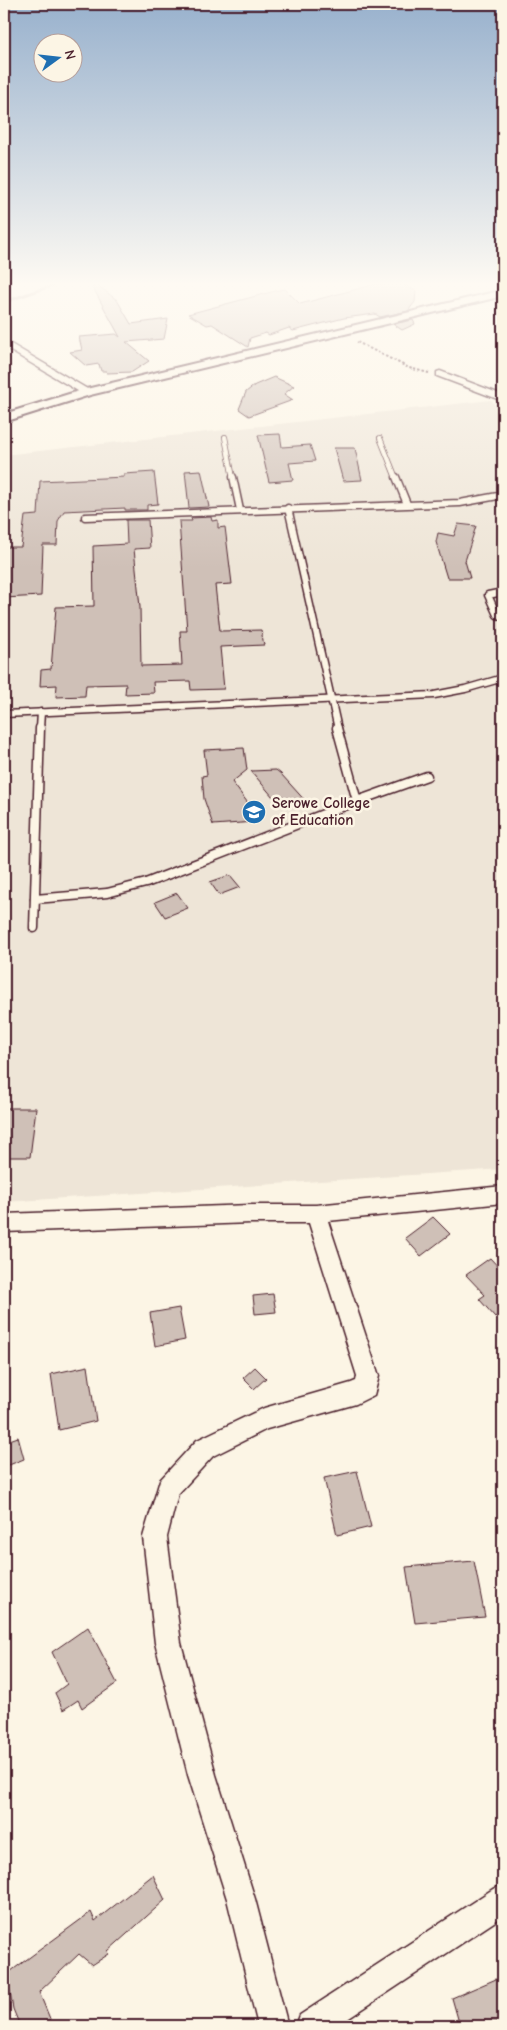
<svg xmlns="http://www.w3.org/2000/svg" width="507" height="2030" viewBox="0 0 507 2030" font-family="'Comic Neue',sans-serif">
	<rect width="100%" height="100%" fill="#fcf5e5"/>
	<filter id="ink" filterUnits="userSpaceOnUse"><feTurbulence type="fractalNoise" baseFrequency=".02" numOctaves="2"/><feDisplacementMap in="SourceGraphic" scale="10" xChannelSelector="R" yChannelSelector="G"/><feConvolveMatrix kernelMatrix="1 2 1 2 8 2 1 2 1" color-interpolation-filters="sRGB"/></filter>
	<g filter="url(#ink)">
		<path fill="#eee5d7" d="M491 400 503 413V1169L4 1202V455Z"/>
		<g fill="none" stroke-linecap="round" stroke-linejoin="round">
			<path stroke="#917474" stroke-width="3" d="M4 302 57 284"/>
		</g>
		<g fill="#cfc0b7" stroke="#4a1f2b">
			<path d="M91 284H96L117 300 131 324 168 319 164 339 126 342 149 361 132 372 107 373 106 371H101L99 364 86 366 70 352 82 350 79 337 116 334 120 337Z"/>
			<path d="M376 284H403L416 291 415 302 408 311 380 317 375 314 344 318 293 331 289 328 269 335 266 333 250 338 248 347 212 324 207 325 188 314 279 290 285 289 300 304Z"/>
			<path d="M413 320 415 324 402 330 393 324Z"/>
			<path d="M274 377 294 386 284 394 293 400 249 416 239 409 246 392 255 385Z"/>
			<path d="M280 434 282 447 310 445 315 461 289 463 293 480 269 482 258 435Z"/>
			<path d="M334 448H355L362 480 343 481Z"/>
			<path d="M201 470 209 507 189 508 185 471Z"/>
			<path d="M154 472 158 504 147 505V510H125V508L64 511 58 521 57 545H43L41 596 4 598V547H21L25 516 38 515 40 481 124 477V474Z"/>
			<path d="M211 517 212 521 218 520V528L225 527 232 584 215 585 220 631 261 630 264 645 220 647 224 689 191 690 190 681 153 682 154 693 125 694 126 684 86 685 85 696 56 697 57 685 40 686 41 670 51 669 56 607 94 606 93 546 127 544 126 520H148L150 548 134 549 140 607 141 666 182 665 180 631H187L179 521H192L191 518Z"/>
			<path d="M458 524 476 526 465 561 470 578H447L436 542 438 533 454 536Z"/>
			<path d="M244 748 247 770 232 782 254 811 255 822 213 825 204 799 202 776 207 775 204 750Z"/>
			<path d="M276 770 281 774 308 804 284 805 283 796 273 797 251 771Z"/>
			<path d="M230 875 240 887 219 895 210 882Z"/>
			<path d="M177 893 188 908 165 917 155 902Z"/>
			<path d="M4 1108H36L30 1157H4Z"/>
			<path d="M433 1217 450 1234 421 1256 405 1238Z"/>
			<path d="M490 1258 503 1272V1310L495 1317 479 1299 485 1295 466 1275Z"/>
			<path d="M273 1294 276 1312 255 1314 253 1296Z"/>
			<path d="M179 1308 185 1340 155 1346 150 1313Z"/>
			<path d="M88 1366 96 1421 59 1430 51 1374Z"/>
			<path d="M255 1367 266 1378 254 1389 243 1378Z"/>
			<path d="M18 1437 24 1459 4 1467V1442Z"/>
			<path d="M357 1471 371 1527 337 1535 324 1478Z"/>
			<path d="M474 1561 485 1617 415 1623 406 1567Z"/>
			<path d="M88 1627 117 1683 82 1708 78 1700 63 1710 55 1693 67 1684 52 1652Z"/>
			<path d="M153 1875 165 1900 108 1951 109 1954 92 1965 79 1954 39 1992 53 2026H20L13 2009 7 1974 91 1912 95 1921Z"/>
			<path d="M503 1976V2026H460L452 1998Z"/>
		</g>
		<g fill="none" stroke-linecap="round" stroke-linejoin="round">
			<g stroke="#4a1f2b" stroke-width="6">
				<g id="service-far2">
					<path d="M225 437 233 478"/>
					<path d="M380 438 396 478"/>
				</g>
			</g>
			<g stroke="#4a1f2b" stroke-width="9">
				<g id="service-far1">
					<path d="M233 477 240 510"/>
					<path d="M396 477 407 504"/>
					<path d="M288 508 338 729"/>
					<path d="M85 517 460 503 503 495"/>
					<path d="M503 592 488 595 497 615 503 617"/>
					<path d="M4 714 434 695 465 689 503 678"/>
					<path d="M40 729 41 712"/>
				</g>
			</g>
			<g stroke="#4a1f2b" stroke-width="11">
				<g id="service">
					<path d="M357 801 427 776"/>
					<path d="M35 899 107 893 146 883 357 801 337 728"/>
					<path d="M34 928 40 728"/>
				</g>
			</g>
			<g stroke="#4a1f2b" stroke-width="3">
				<g id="minor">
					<path d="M4 340 89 390 91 392 86 395 83 394 4 347Z"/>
					<path d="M440 371 503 395V401L437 376V372Z"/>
					<path d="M503 1186V1203L328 1221 379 1376 374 1395 356 1404 267 1429 213 1456 178 1494 167 1537 181 1643 216 1775 255 1899 288 2026H258L227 1899 188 1775 155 1643 143 1537 160 1480 197 1440 264 1408 351 1383 356 1381 357 1376 309 1223H251L4 1232V1214L251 1205H316Z"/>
					<path d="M503 1885V1916L337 2026H296L300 2015 493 1889Z"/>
				</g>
			</g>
			<g stroke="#4a1f2b" stroke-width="4">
				<path id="tertiary" d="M503 290V296L90 395 4 422V414L82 390Z"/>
			</g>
			<path stroke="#4a1f2b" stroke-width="2" stroke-dasharray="2.5 2" stroke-linecap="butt" d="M357 342 409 368 429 373"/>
			<use href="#service-far2" stroke="#fcf5e5" stroke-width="4.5"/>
			<use href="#service-far1" stroke="#fcf5e5" stroke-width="6"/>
			<use href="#service" stroke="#fcf5e5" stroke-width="8"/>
			<use href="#minor" fill="#fcf5e5" fill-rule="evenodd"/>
			<use href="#tertiary" fill="#fcf5e5" fill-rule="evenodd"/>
		</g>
	</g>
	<linearGradient id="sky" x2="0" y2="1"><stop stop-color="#98b1cd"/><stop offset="0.5" stop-color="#fefaf3"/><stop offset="1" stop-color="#fefaf3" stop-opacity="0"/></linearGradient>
	<rect width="507" height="568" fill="url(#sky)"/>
	<defs>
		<g id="university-disc" transform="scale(1.25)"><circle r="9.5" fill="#1f6fb2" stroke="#fcf5e5"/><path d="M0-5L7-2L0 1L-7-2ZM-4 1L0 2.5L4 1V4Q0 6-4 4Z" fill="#fff"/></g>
	</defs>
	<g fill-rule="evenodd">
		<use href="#university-disc" x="254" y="812"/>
	</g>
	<g text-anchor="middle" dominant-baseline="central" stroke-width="5" stroke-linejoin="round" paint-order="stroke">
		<g font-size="15" font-weight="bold" fill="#4a1f2b" stroke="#fcf5e5" text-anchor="start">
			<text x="272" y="803">Serowe College<tspan x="272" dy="17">of Education</tspan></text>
		</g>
	</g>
	<rect width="507" height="2030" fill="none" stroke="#fcf5e5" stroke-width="20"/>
	<rect x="10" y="10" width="487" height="2010" fill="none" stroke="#4a1f2b" stroke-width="2" filter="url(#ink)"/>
	<g transform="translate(58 58) rotate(75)"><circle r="24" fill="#fcf5e5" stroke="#b59f9b"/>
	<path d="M0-4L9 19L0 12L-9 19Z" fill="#1f6fb2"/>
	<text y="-8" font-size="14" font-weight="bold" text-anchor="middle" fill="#4a1f2b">N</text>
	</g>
</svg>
